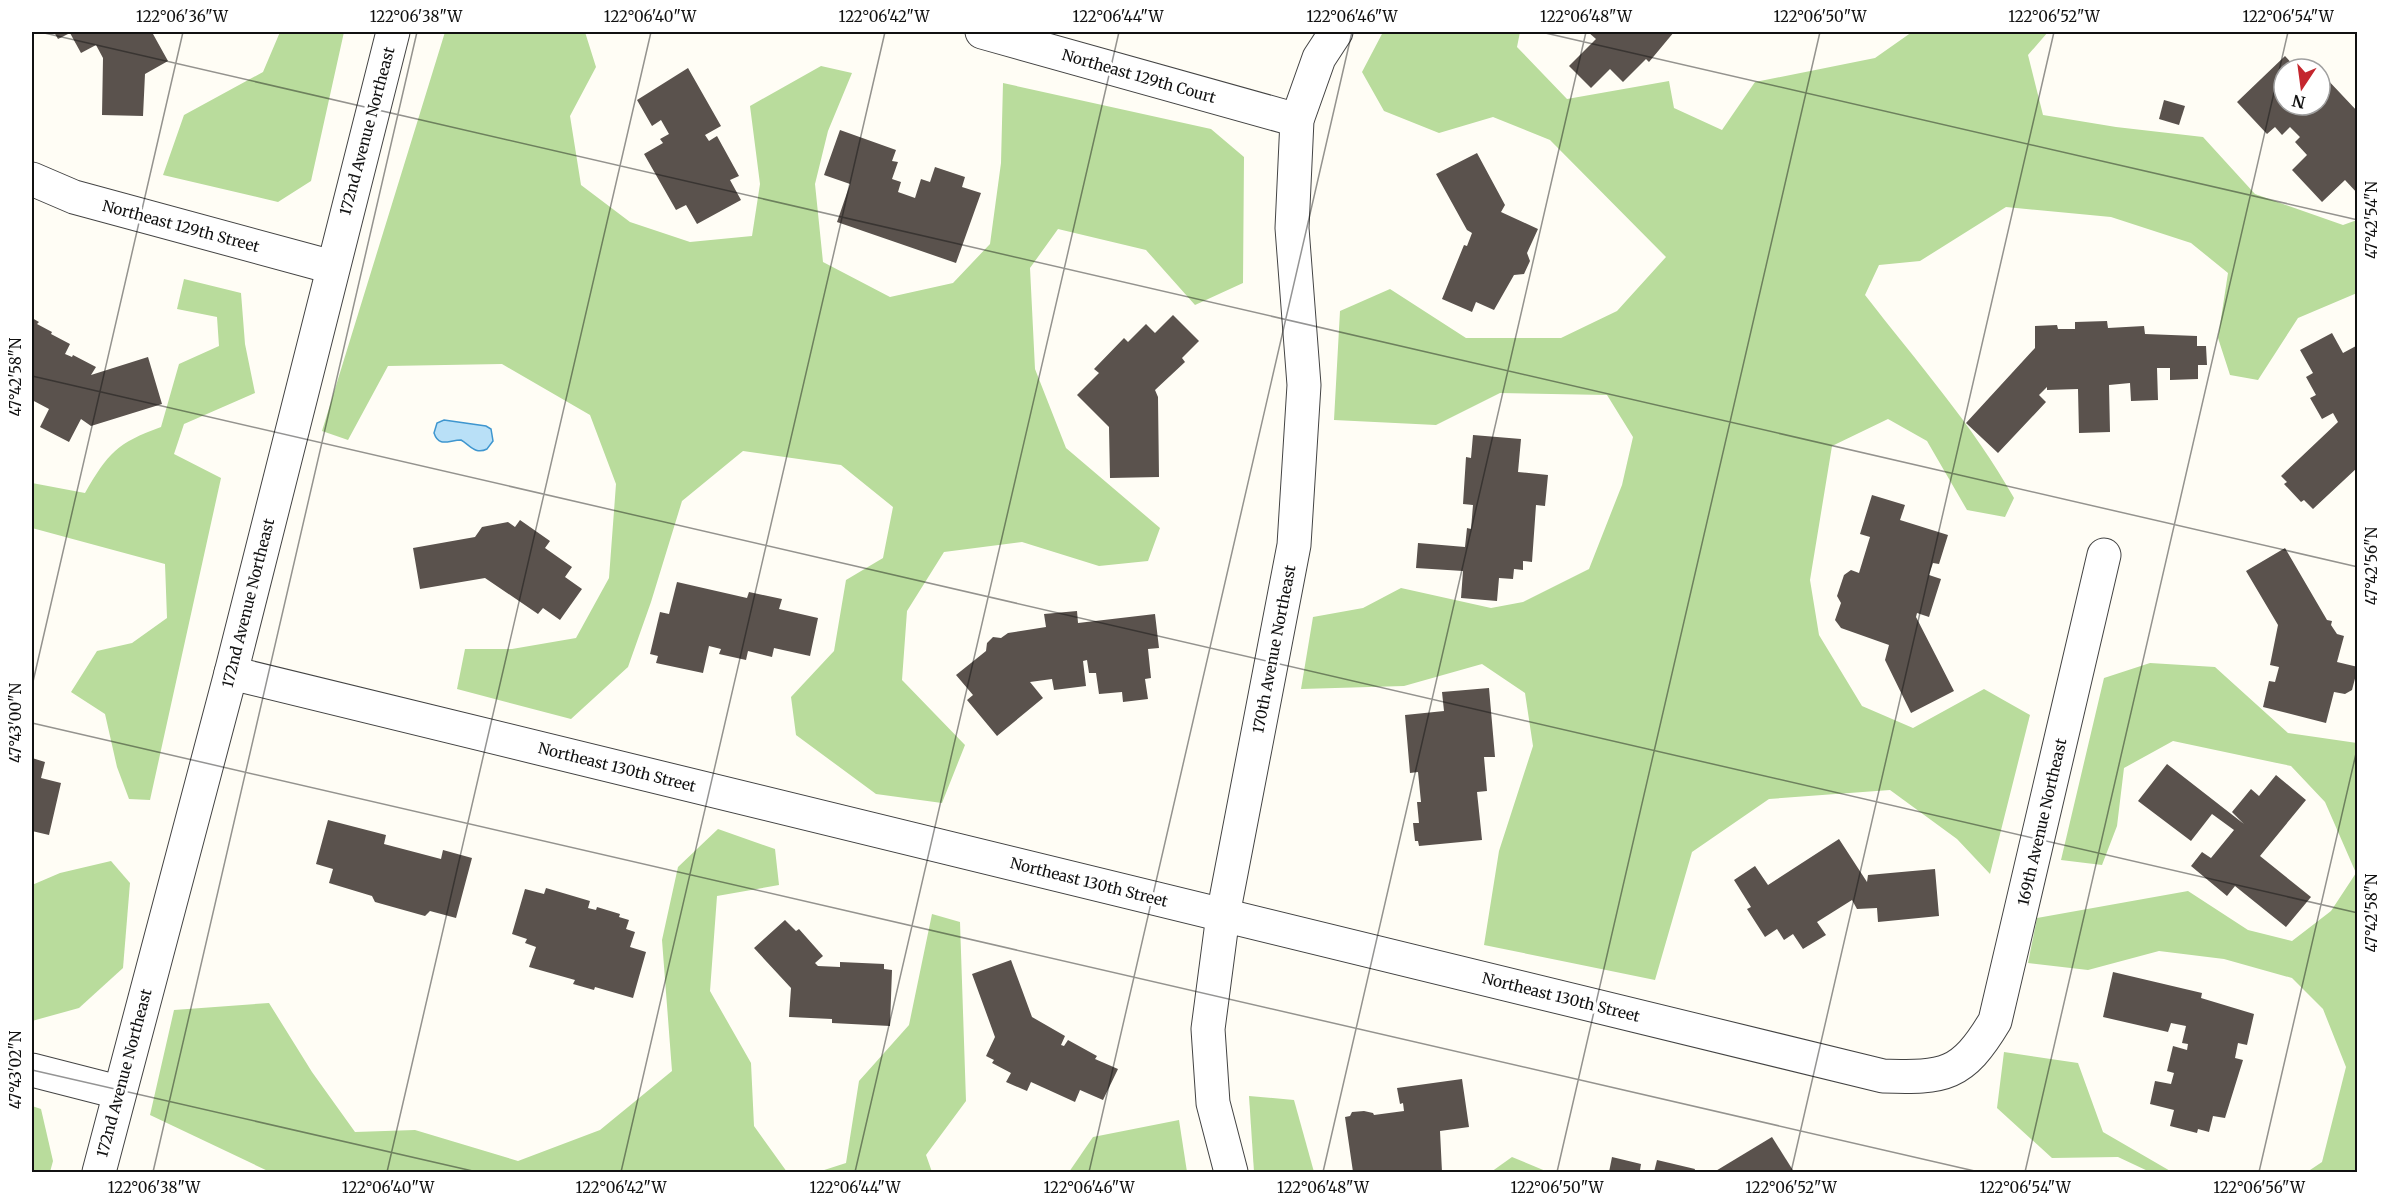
<svg xmlns="http://www.w3.org/2000/svg" width="2389" height="1204" viewBox="0 0 2389 1204" font-family="Merriweather,serif">
	<rect width="100%" height="100%" fill="#fffdf5"/>
	<g fill="#b9dc9c">
		<path d="M280 32H344L311 181 278 202 163 175 184 115 263 72Z"/>
		<path d="M445 32H585L596 67 570 116 581 185 630 222 690 242 752 236 760 184 750 106 821 66 852 73 828 131 815 184 823 262 890 297 953 283 990 244 1001 163 1003 83 1211 129 1244 157 1243 283 1195 305 1146 250 1058 229 1030 268 1035 369 1066 448 1160 528 1148 561 1099 566 1022 542 944 552 907 611 902 680 965 745 942 803 876 794 796 735 791 697 834 651 846 580 883 558 893 507 841 465 743 451 682 501 651 602 628 667 571 719 457 689 465 649H512L576 638 609 578 616 484 590 415 502 364 388 366 348 440 322 431Z"/>
		<path d="M1383 32H1520L1517 47 1567 99 1669 81 1674 108 1722 130 1755 82 1875 58 1912 32H2048L2028 55 2043 115 2116 127 2203 137 2255 194 2343 225 2357 220V293L2298 318 2258 380 2230 375 2218 338 2228 273 2191 243 2111 217 2006 207 1920 261 1879 265 1865 295C1916 361 1973 425 2014 498L2005 517 1967 510 1927 441 1888 419 1832 446 1810 580 1819 635 1862 706 1913 728 1984 689 2030 715 1990 874 1957 839 1890 790 1769 799 1692 852 1655 980 1484 945 1499 851 1533 746 1525 693 1482 664 1404 686 1301 689 1313 617 1363 608 1401 588 1491 608 1523 602 1589 569 1622 485 1633 437 1607 395 1500 393 1436 425 1334 420 1340 311 1390 289 1466 338H1561L1617 311 1666 257 1550 140 1493 117 1439 133 1384 111 1362 72Z"/>
		<path d="M184 279 241 293 245 344 255 393 184 424 174 454 221 478 150 800 129 799 117 767 105 714 71 692 97 651 132 643 167 618 165 564 32 528V483L85 493C108 453 117 443 161 427L179 364 219 346 217 317 177 309Z"/>
		<path d="M2150 663 2215 667 2288 733 2357 743V1172H2307L2322 1162 2346 1067 2323 1009 2292 978 2224 959 2159 951 2088 970 2028 963 2037 918 2188 891 2248 930 2292 941 2331 911 2356 873 2325 802 2291 766 2173 741 2124 768 2117 826 2102 865 2061 860 2104 678Z"/>
		<path d="M718 829 775 849 779 885 717 896 710 991 751 1063 754 1126 787 1172H270L150 1115 174 1010 269 1003 312 1072 355 1132 415 1130 518 1161 600 1130 672 1071 662 940 678 867Z"/>
		<path d="M111 861 130 883 123 968 79 1008 32 1021V885L60 873Z"/>
		<path d="M932 914 960 922 966 1101 926 1155 932 1172H818L846 1163 859 1081 909 1025Z"/>
		<path d="M2004 1052 2078 1063 2103 1132 2172 1172H2150L2118 1157 2052 1158 1997 1108Z"/>
		<path d="M1249 1096 1294 1100 1314 1172H1254Z"/>
		<path d="M32 1106 41 1109 53 1161 50 1172H32Z"/>
		<path d="M1179 1120 1187 1172H1069L1093 1137Z"/>
		<path d="M1512 1157 1548 1172H1491Z"/>
	</g>
	<path fill="#b9e0f7" stroke="#3f96cf" stroke-width="1.5" d="M444 420 486 426 491 429 493 441 487 449C475 455 470 445 461 440 449 440 439 448 434 433L437 423Z"/>
	<g fill="#5a524d">
		<path d="M54 32H156L153 34 168 61 145 74 143 116 102 115 103 58 96 45 81 53 70 33 58 39Z"/>
		<path d="M1588 32H1674L1649 62 1646 59 1623 82 1610 69 1591 88 1569 66 1596 39Z"/>
		<path d="M2285 56 2295 67 2300 63 2305 69H2284V105H2320V82L2325 77 2358 112V194L2345 180 2322 202 2292 170 2307 155 2295 142 2300 137 2290 127 2282 135 2275 127 2267 134 2237 102Z"/>
		<path d="M688 68 721 126 705 135 709 141 717 136 739 176 730 180 741 200 697 224 686 205 676 210 644 154 663 143 660 139 669 134 661 120 652 126 637 100Z"/>
		<path d="M2164 100 2185 106 2179 125 2159 119Z"/>
		<path d="M840 130 896 150 892 161 898 162 892 179 901 182 898 192 915 198 921 179 930 182 935 167 965 177 962 187 981 193 956 263 837 222 850 184 824 175Z"/>
		<path d="M1477 153 1505 205 1501 212 1538 229 1527 253 1530 261 1524 274 1514 275 1494 310 1476 302 1472 312 1442 299 1464 245 1467 246 1472 233 1467 230 1436 174Z"/>
		<path d="M1173 315 1199 341 1182 358 1185 362 1155 390 1158 397 1159 477 1110 478 1109 427 1077 395 1099 373 1094 369 1124 338 1128 342 1146 324 1155 333Z"/>
		<path d="M32 318 39 322 37 324 52 332 51 334 70 344 65 354 72 357 73 355 96 367 91 375 148 357 162 404 91 426 81 419 69 442 40 427 49 409 32 400Z"/>
		<path d="M2107 321 2108 328 2144 326 2145 334 2197 336V346H2206L2207 365H2198V379L2170 380V368H2157L2158 400 2131 401 2130 383 2109 385 2110 432 2079 433 2078 389 2047 390V387L2039 395 2046 402 1998 453 1966 423 2035 348V326L2057 325 2058 329H2075V322Z"/>
		<path d="M2332 333 2343 353 2356 346 2358 348V467L2313 509 2304 500 2301 502 2284 484 2287 482 2281 476 2338 422 2333 413 2322 419 2310 398 2316 395 2306 377 2313 373 2300 350Z"/>
		<path d="M1473 435 1521 439 1518 472 1548 475 1545 506 1536 505 1532 562 1523 561V570L1514 569 1513 579 1499 578 1497 601 1461 598 1463 571 1416 568 1418 543 1465 547 1467 528 1471 529 1473 505 1463 504 1466 457 1471 458Z"/>
		<path d="M1872 495 1905 505 1900 520 1948 535 1939 564 1933 563 1929 575 1941 579 1929 617 1917 613 1916 617 1954 691 1911 713 1885 660 1889 645 1841 628 1835 620 1841 603 1837 596 1844 575 1851 570 1859 573 1870 537 1860 534Z"/>
		<path d="M520 520 550 541 545 548 572 567 565 577 582 589 560 620 543 608 538 614 485 578 420 589 413 548 475 537 482 527 508 522 515 527Z"/>
		<path d="M2285 548 2327 620 2332 621 2331 625 2337 634 2344 636 2337 662 2358 667 2352 690 2345 694 2334 692 2326 723 2263 707 2269 681 2275 682 2279 667 2270 665 2278 625 2246 571Z"/>
		<path d="M677 582 747 598 749 592 782 599 779 609 818 618 810 656 774 648 772 657 748 651 746 660 719 654 721 649 709 646 703 673 656 663 658 656 650 654 660 612 669 614Z"/>
		<path d="M1077 611 1078 623 1155 614 1159 648 1148 649 1151 678 1145 679 1148 699 1123 702 1122 692 1099 694 1096 673H1089L1087 660 1083 661 1086 686 1054 690 1052 679 1030 682 1043 698 997 736 967 700 973 695 956 675 986 651 987 643 993 637 1001 638 1008 633 1046 627 1044 614Z"/>
		<path d="M1489 688 1495 757H1484L1487 791 1477 792 1482 840 1419 846 1418 841H1415L1413 823H1419L1417 802H1421L1418 772 1410 773 1405 715 1444 711 1442 692Z"/>
		<path d="M32 758 45 762 41 778 61 783 49 835 32 831Z"/>
		<path d="M2167 764 2244 824 2232 812 2251 789 2259 796 2276 775 2306 800 2260 856 2311 897 2286 927 2235 886 2227 896 2191 866 2202 852 2211 858 2234 830 2212 814 2191 841 2138 801Z"/>
		<path d="M328 820 386 835 384 844 441 859 443 850 472 858 456 918 430 911 425 916 375 902 372 896 329 883 333 869 316 864Z"/>
		<path d="M1839 839 1867 882 1868 875 1935 869 1939 916 1878 922 1877 908 1857 909 1852 900 1817 922 1826 935 1803 949 1793 934 1784 940 1777 929 1765 937 1747 909 1751 907 1734 880 1755 866 1768 885Z"/>
		<path d="M546 888 590 901 588 908 596 910 597 907 620 914 619 917 629 920 626 929 635 932 630 947 646 952 633 998 595 987 594 990 573 984 575 980 529 967 536 947 525 943 527 939 512 934 525 889 544 894Z"/>
		<path d="M785 920 796 931 799 929 823 956 815 963 818 966 840 967V962L884 964V969L892 970 890 1026 832 1023V1019L789 1017 791 988 754 948Z"/>
		<path d="M1011 960 1032 1017 1065 1036 1061 1045 1064 1046 1068 1040 1097 1056 1095 1059 1118 1069 1103 1100 1080 1090 1075 1102 1031 1082 1027 1091 1006 1082 1011 1073 992 1063 994 1060 986 1056 995 1037 972 974Z"/>
		<path d="M2113 972 2202 993 2201 998 2254 1014 2247 1045 2238 1043 2235 1058 2243 1060 2225 1118 2213 1116 2209 1132 2198 1129 2197 1133 2170 1126 2174 1110 2150 1104 2155 1081 2171 1084 2174 1073 2167 1071 2173 1046 2187 1050 2188 1044 2182 1043 2186 1026 2171 1023 2168 1032 2103 1017Z"/>
		<path d="M1462 1079 1469 1127 1440 1131 1442 1172H1373V1170L1353 1172 1345 1117 1350 1116 1352 1112 1364 1111 1373 1113 1374 1115 1404 1111 1403 1103 1400 1104 1397 1088Z"/>
		<path d="M1772 1137 1794 1172H1714Z"/>
		<path d="M1612 1157 1641 1164 1640 1170 1647 1172H1609Z"/>
		<path d="M1657 1160 1695 1169 1694 1172H1654Z"/>
	</g>
	<g fill="none" stroke-linecap="round" stroke-linejoin="round">
		<g stroke="#444" stroke-width="35">
			<g id="street">
				<path d="M982 32 1297 120"/>
				<path d="M32 179 74 197 332 267"/>
				<path d="M231 673 1883 1076C1945 1078 1962 1076 1995 1021L2104 555"/>
				<path d="M32 1070 118 1092"/>
				<path d="M99 1172 231 673 393 32"/>
				<path d="M1231 1172 1213 1103 1208 1029 1223 915 1294 545 1304 385 1292 228 1297 120 1319 58 1336 32"/>
			</g>
		</g>
		<use href="#street" stroke="#fff" stroke-width="33"/>
	</g>
	<path fill="none" stroke="#111" stroke-width="1.5" stroke-opacity="0.45" d="M40 32 2358 567M1541 32 2358 220M32 376 2358 913M32 686 183 32M32 723 1979 1172M32 1070 477 1172M153 1172 417 32M387 1172 651 32M621 1172 885 32M855 1172 1119 32M1089 1172 1352 32M1323 1172 1586 32M1557 1172 1820 32M1791 1172 2054 32M2025 1172 2288 32M2259 1172 2358 745"/>
	<g text-anchor="middle" dominant-baseline="central" stroke-width="6" stroke-linejoin="round" paint-order="stroke">
		<g font-size="15" fill="#111" stroke="#fff">
			<text transform="translate(1139 76) rotate(16)">Northeast 129th Court</text>
			<text transform="translate(367 131) rotate(-75)">172nd Avenue Northeast</text>
			<text transform="translate(181 226) rotate(15)">Northeast 129th Street</text>
			<text transform="translate(248 603) rotate(-76)">172nd Avenue Northeast</text>
			<text transform="translate(1274 649) rotate(-79)">170th Avenue Northeast</text>
			<text transform="translate(617 767) rotate(14)">Northeast 130th Street</text>
			<text transform="translate(2042 822) rotate(-77)">169th Avenue Northeast</text>
			<text transform="translate(1089 882) rotate(14)">Northeast 130th Street</text>
			<text transform="translate(1561 997) rotate(14)">Northeast 130th Street</text>
			<text transform="translate(124 1073) rotate(-75)">172nd Avenue Northeast</text>
		</g>
	</g>
	<rect width="2389" height="1204" fill="none" stroke="#ffffff" stroke-width="66"/>
	<g transform="translate(2302 87) rotate(193)"><circle r="28" fill="#ffffff" stroke="#a0a0a0" stroke-width="1.5"/>
	<path d="M0-4.5L10 22L0 15L-10 22Z" fill="#c4262e"/>
	<text y="-9" font-size="16" font-weight="bold" text-anchor="middle" fill="#111111">N</text>
	</g>
	<rect x="33" y="33" width="2323" height="1138" fill="none" stroke="#111" stroke-width="2"/>
	<g font-size="15" text-anchor="middle" fill="#111">
		<text x="182" y="22">122°06'36"W</text>
		<text x="416" y="22">122°06'38"W</text>
		<text x="650" y="22">122°06'40"W</text>
		<text x="884" y="22">122°06'42"W</text>
		<text x="1118" y="22">122°06'44"W</text>
		<text x="1352" y="22">122°06'46"W</text>
		<text x="1586" y="22">122°06'48"W</text>
		<text x="1820" y="22">122°06'50"W</text>
		<text x="2054" y="22">122°06'52"W</text>
		<text x="2288" y="22">122°06'54"W</text>
		<text transform="translate(2372 220) rotate(-90)" y="5">47°42'54"N</text>
		<text transform="translate(16 377) rotate(-90)" y="5">47°42'58"N</text>
		<text transform="translate(2372 566) rotate(-90)" y="5">47°42'56"N</text>
		<text transform="translate(16 723) rotate(-90)" y="5">47°43'00"N</text>
		<text transform="translate(2372 913) rotate(-90)" y="5">47°42'58"N</text>
		<text transform="translate(16 1070) rotate(-90)" y="5">47°43'02"N</text>
		<text x="154" y="1193">122°06'38"W</text>
		<text x="388" y="1193">122°06'40"W</text>
		<text x="621" y="1193">122°06'42"W</text>
		<text x="855" y="1193">122°06'44"W</text>
		<text x="1089" y="1193">122°06'46"W</text>
		<text x="1323" y="1193">122°06'48"W</text>
		<text x="1557" y="1193">122°06'50"W</text>
		<text x="1791" y="1193">122°06'52"W</text>
		<text x="2025" y="1193">122°06'54"W</text>
		<text x="2259" y="1193">122°06'56"W</text>
	</g>
</svg>
